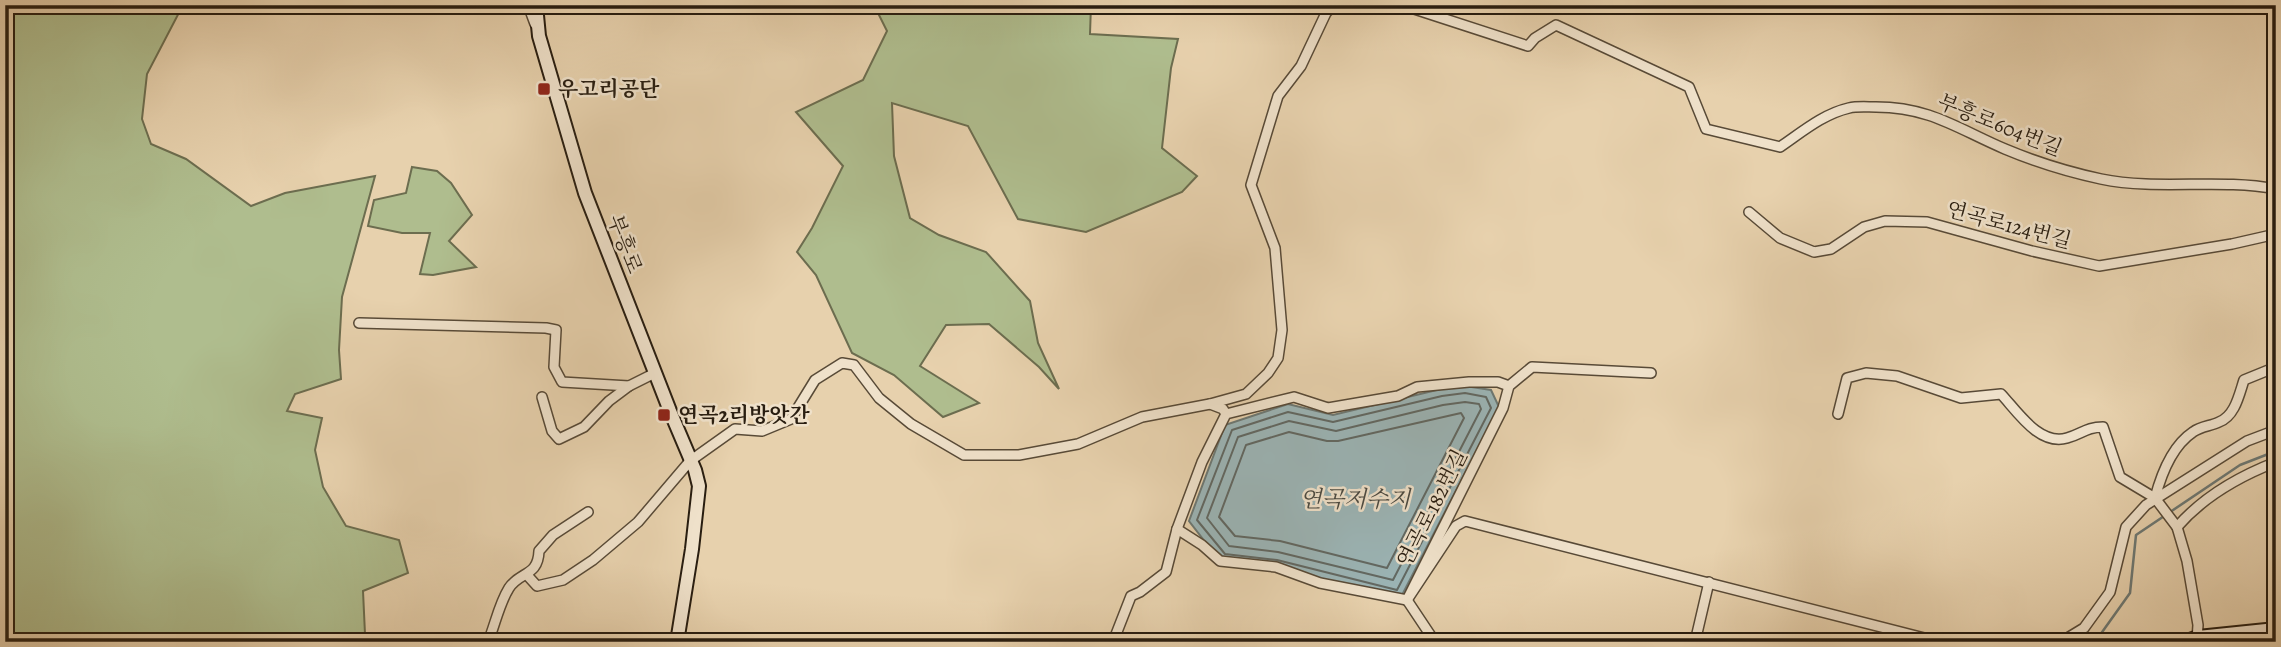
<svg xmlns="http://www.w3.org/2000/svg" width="2281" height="647" viewBox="0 0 2281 647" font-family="Alegreya,'Noto Serif KR',serif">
	<rect width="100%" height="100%" fill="#e7d1ad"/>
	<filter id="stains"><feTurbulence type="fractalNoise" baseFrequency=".00286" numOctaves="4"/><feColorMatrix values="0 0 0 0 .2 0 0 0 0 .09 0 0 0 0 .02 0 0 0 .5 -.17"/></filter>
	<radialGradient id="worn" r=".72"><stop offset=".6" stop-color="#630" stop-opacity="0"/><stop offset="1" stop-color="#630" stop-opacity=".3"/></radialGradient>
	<g fill="#afbd8e" stroke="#6c6d4f" stroke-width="2">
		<path d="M5 5H183L147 74 142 119 151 144 186 159 251 206 285 193 375 176 342 297 339 350 341 379 295 394 287 411 322 418 315 450 323 487 346 526 399 540 408 573 363 591 365 634 265 642H5Z"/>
		<path d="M874 5H1091L1090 34 1178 39 1171 68 1162 148 1197 176 1182 192 1086 232 1018 219 968 126 892 103 894 156 910 218 939 235 986 252 1030 301 1038 343 1059 389 1039 367 989 324 946 325 920 366 979 403 943 417 894 375 852 353 816 275 797 252 812 228 843 166 796 112 863 80 887 31Z"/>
		<path d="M412 167 437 171 451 183 472 215 449 241 476 267 433 275 420 274 430 233H402L368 226 374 200 406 193Z"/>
	</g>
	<path fill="#9bb4b5" stroke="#6d7873" stroke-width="2" d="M1465 386 1491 390 1499 407 1400 599 1276 567 1220 561 1189 521 1225 425 1288 404 1333 415 1441 389Z"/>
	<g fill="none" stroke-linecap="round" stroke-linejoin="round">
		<g stroke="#626862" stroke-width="2">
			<path d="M1465 393 1486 397 1491 408 1397 590 1277 560 1225 554 1197 520 1232 430 1288 412 1333 422 1442 396Z"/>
			<path d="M1465 402 1479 404 1481 409 1393 580 1278 552 1229 546 1207 518 1238 437 1289 421 1336 431 1443 405Z"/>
			<path d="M1461 413 1464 418 1387 568 1280 541 1235 536 1219 517 1246 445 1289 432 1327 441H1338Z"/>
		</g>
		<path stroke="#6d7873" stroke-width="2.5" d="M2095 642 2130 593 2136 535 2240 465 2276 451"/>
		<g stroke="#584a37" stroke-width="12">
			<g id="street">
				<path d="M528 5 535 24"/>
				<path d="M1402 5 1528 46 1535 38 1556 25 1689 87 1706 129 1780 147C1802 132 1823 114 1849 108 1857 106 1867 107 1876 107 1930 107 1958 129 2005 149 2036 162 2068 172 2101 179 2159 191 2218 178 2276 189"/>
				<path d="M1749 212 1780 238 1814 252 1831 249 1864 227 1885 221 1927 222 2032 251 2099 266 2232 244 2276 234"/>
				<path d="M359 323 546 328 556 330 554 367 562 382 629 386"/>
				<path d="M542 397 552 431 559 439 584 427 609 401 629 386 655 373"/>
				<path d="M1210 404 1246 394 1268 373 1278 358 1282 330 1275 248 1251 185 1278 96 1301 66 1326 13 1333 5"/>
				<path d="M1838 414 1847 378 1866 373 1897 376 1961 398 2001 394C2017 411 2039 446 2067 438 2082 434 2086 427 2103 427L2120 477 2155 498 2177 527 2187 561 2198 625 2197 640"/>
				<path d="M2155 498C2161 475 2172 446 2193 432 2201 426 2211 426 2219 422 2235 416 2239 395 2244 380L2276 367"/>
				<path d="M2177 527C2203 497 2240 476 2276 462"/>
				<path d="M1177 529 1202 545 1220 561 1276 567 1320 583 1407 600 1456 526 1465 521 1940 642"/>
				<path d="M527 575 537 586 563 580 593 560 638 522 690 461 735 429 762 431 791 419 815 380 842 363 854 365 879 398 911 424 964 455H1019L1078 444 1142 417 1210 404 1223 409 1226 414"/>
				<path d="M488 642C495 625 499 604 509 588 520 571 538 577 539 551L553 535 588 512"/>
				<path d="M1113 642 1131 596 1140 592 1166 572 1177 529 1202 462 1226 414 1294 397 1328 408 1398 396 1417 387 1469 382H1498L1509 386"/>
				<path d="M1435 642 1407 600 1503 408 1509 386 1532 367 1651 373"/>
				<path d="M1695 642 1709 582"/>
				<path d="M2061 642 2084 628 2110 592 2126 527 2146 505 2247 441 2276 430"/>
			</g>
		</g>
		<g stroke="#281d10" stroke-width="16">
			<g id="secondary">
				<path d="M536 5 539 36 585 193 670 411 695 470 699 486 692 549 677 642"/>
				<path d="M2184 642 2198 637 2276 629"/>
			</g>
		</g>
		<use href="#street" stroke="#efe1ca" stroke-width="9"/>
		<use href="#secondary" stroke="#efe1ca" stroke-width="12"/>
	</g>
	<g fill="#8f2418" stroke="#efe1ca" stroke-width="2.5">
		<rect x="537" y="82" width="14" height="14" rx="3.5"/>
		<rect x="657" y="408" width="14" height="14" rx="3.5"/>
	</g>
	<g text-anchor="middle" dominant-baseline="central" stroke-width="5" stroke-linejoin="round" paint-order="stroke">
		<g font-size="21" font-weight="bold" fill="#281d10" stroke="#efe1ca" text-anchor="start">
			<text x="558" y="89">우고리공단</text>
			<text x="678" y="415">연곡2리방앗간</text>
		</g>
		<g font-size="21" fill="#281d10" stroke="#efe1ca">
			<text transform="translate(2000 125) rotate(22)">부흥로604번길</text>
			<text transform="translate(2009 225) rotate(15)">연곡로124번길</text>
			<text transform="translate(625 244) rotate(69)">부흥로</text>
			<text transform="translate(1432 508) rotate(-63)">연곡로182번길</text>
		</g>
		<g font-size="23" font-style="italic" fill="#4a4a42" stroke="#efe1ca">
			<text x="1355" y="499">연곡저수지</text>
		</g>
	</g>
	<rect width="2281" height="647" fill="none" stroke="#e7d1ad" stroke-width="28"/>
	<rect x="7" y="7" width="2267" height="633" fill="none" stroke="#281d10" stroke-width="3.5"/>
	<rect x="14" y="14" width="2253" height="619" fill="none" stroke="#281d10" stroke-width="2"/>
	<rect width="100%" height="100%" filter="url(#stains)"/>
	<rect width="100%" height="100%" fill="url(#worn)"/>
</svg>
